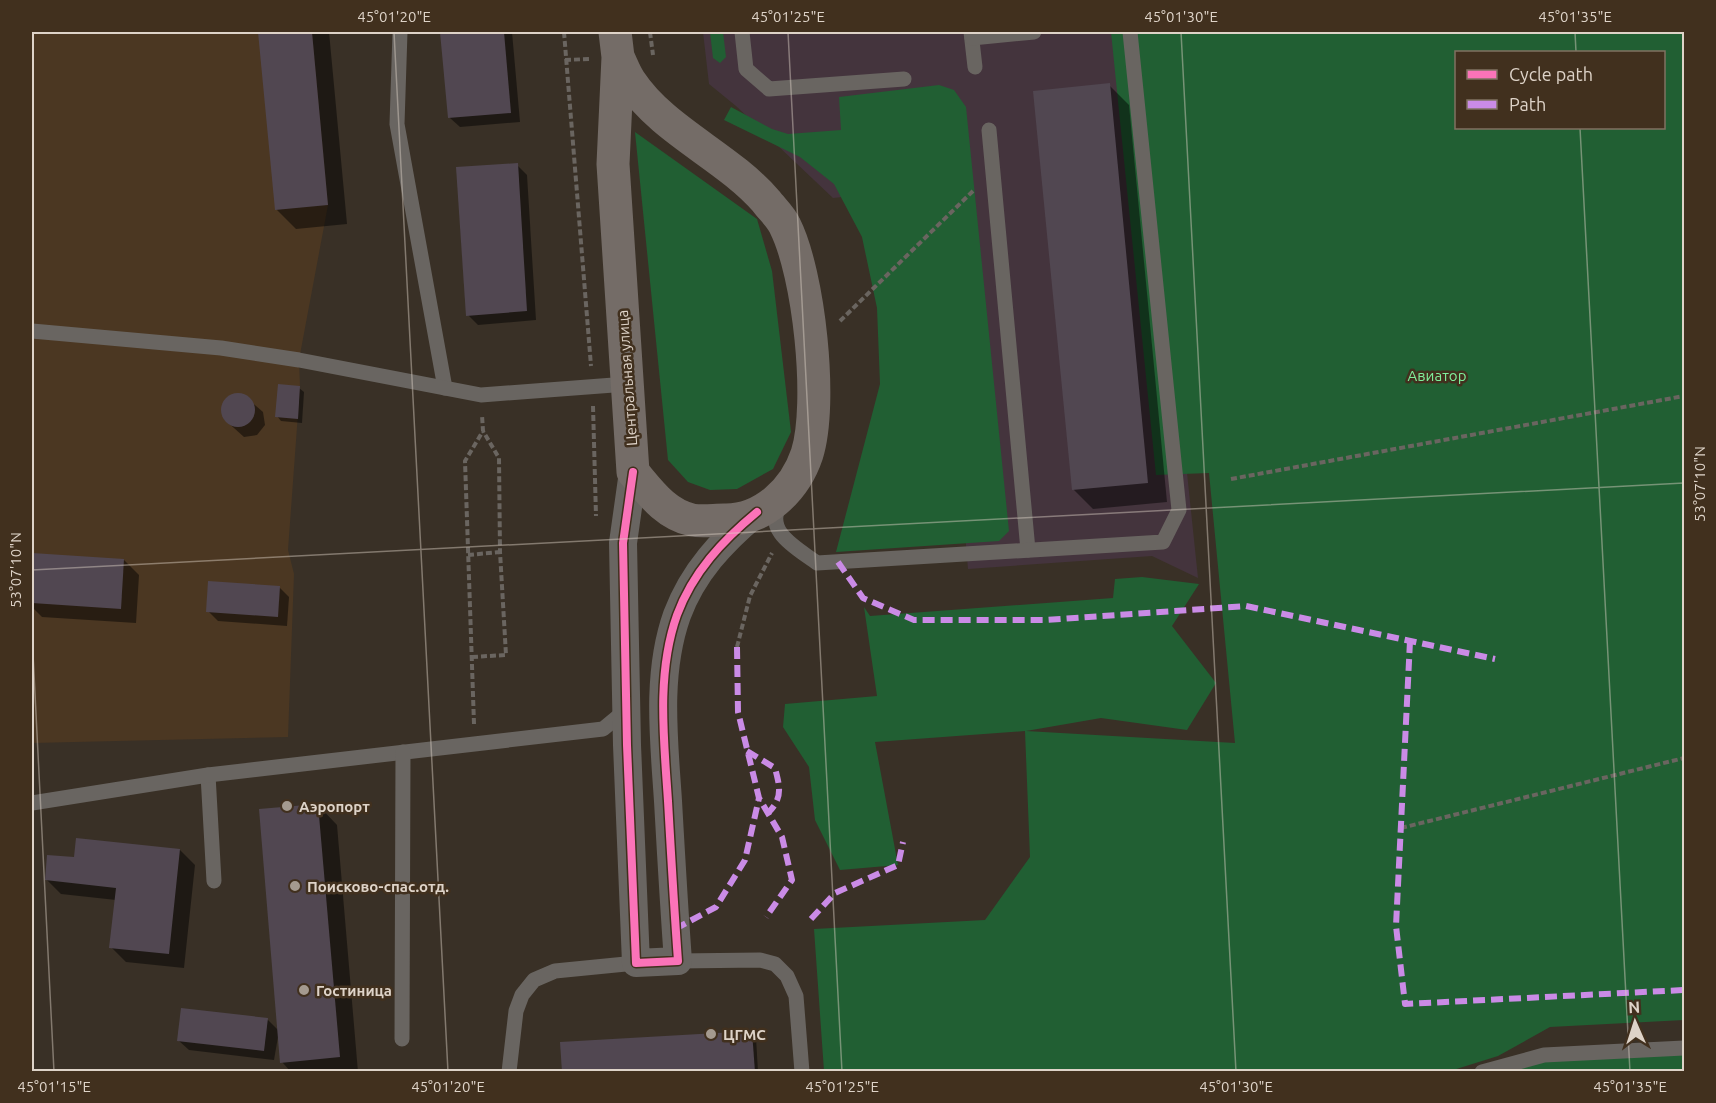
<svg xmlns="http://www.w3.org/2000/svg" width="1716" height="1103" viewBox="0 0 1716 1103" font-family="Ubuntu,sans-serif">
	<rect width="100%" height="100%" fill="#393026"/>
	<path fill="#44343d" d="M703 32H1141L1198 578 1152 556 968 569 936 187 833 198 736 106 709 84Z"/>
	<path fill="#4b3722" d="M32 32H312L328 205 299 360 300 386 288 550 294 574 288 737 32 743Z"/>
	<g fill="#215f33" fill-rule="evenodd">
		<path d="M710 32H723L726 57 720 63 713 58Z"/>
		<path d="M1111 32H1684V1020L1550 1027 1498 1056 1450 1071H824L814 929 985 920 1030 857 1025 731 875 742 898 865 840 870 815 820 809 767 783 727 785 704 877 696 864 607 870 616 1113 598 1115 579 1142 577 1199 584 1172 626 1216 683 1187 730 1101 718 1026 731 1235 743 1209 473 1156 475ZM1456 52H1664V128H1456Z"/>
		<path d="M939 85 954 90 966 107 1009 531 999 541 836 552 880 384 877 308 862 237 834 184 800 157 724 120 731 107 772 129 788 134 841 130 839 97Z"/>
		<path d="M635 132 757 219 772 271 791 432 773 469 737 489 710 490 688 482 668 460Z"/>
		<path d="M1684 1054V1071L1499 1072 1545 1060Z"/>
	</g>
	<g fill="#0007">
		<path d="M259 32H329L347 224 296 229 276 209Z"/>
		<path d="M442 32H512L520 122 460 127 450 118Z"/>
		<path d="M1109 85 1129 105 1167 502 1093 509 1074 490Z"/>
		<path d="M517 165 527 175 536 320 478 325 468 315Z"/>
		<path d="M299 388 304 392 302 423 281 421 277 416Z"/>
		<path d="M242 394 263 412 265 425 257 435 244 437 224 419 222 406 229 396Z"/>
		<path d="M32 555 124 560 139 575 136 623 42 617 32 607Z"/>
		<path d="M279 587 289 597 287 626 218 621 208 611Z"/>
		<path d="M318 805 337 825 358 1072H291L282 1062Z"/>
		<path d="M180 850 195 865 184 968 126 962 111 947 116 900 61 894 46 879 75 859Z"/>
		<path d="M268 1020 279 1031 274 1060 189 1050 179 1041Z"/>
		<path d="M752 1033 756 1037 758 1072H563Z"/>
	</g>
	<g fill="#514751">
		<path d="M258 32H312L328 205 275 210Z"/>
		<path d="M440 32H504L511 113 448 118Z"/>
		<path d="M1110 83 1148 483 1072 490 1033 91Z"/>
		<path d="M518 163 527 311 466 316 456 167Z"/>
		<path d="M278 384 300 386 298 419 275 417Z"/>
		<circle cx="238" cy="410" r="17"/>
		<path d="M32 553 124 559 121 609 32 603Z"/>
		<path d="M208 581 280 586 278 617 206 612Z"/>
		<path d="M318 804 340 1057 280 1063 259 809Z"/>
		<path d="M76 838 180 849 169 954 109 948 116 888 45 880 47 855 74 857Z"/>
		<path d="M181 1008 268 1018 264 1051 177 1041Z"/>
		<path d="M752 1031 755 1072H562L560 1042Z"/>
	</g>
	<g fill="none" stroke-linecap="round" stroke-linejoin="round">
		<g stroke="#6a6560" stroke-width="4" stroke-dasharray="6 3" stroke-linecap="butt">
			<path d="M564 32 591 366"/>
			<path d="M650 32 653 55"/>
			<path d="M565 60 589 59"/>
			<path d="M840 321 974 190"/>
			<path d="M593 406 596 516"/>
			<path d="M1231 479 1684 396"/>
			<path d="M468 555 500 552"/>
			<path d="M737 647 750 596 772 553"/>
			<path d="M472 657 506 655 500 552 499 458 483 431"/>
			<path d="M474 724 465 461 483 431 482 415"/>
			<path d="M1401 828 1684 758"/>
		</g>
		<g stroke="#696561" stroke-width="15">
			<path d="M400 32 397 124 445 388"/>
			<path d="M742 32 746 69 769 89 904 79"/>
			<path d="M971 32 975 67"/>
			<path d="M972 38 1034 32"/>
			<path d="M989 130 1028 550"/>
			<path d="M32 331 221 348 299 360 481 395 627 384"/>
			<path d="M781 502C762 531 797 548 817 563L1163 542 1179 510 1130 32"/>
			<path d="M208 775 214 881"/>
			<path d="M32 803 208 775 603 729 626 710"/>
			<path d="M678 961 760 960 775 964 787 976 796 996 802 1072"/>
			<path d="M402 1039 403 752"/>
			<path d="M509 1072 516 1011 522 995 534 980 555 971 636 963"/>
			<path d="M1482 1072 1544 1055 1684 1048"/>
		</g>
		<path stroke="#696561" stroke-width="28" d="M633 472 623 543 627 745 636 963 678 961C674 907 671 854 668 801 664 740 656 674 677 615 693 572 722 541 757 512"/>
		<path stroke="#746c67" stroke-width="33" d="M615 32 618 57 613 164 633 472C650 492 665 514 692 520 702 522 714 520 724 520 763 521 795 490 807 454 823 403 809 274 785 226 781 217 772 209 766 201 727 156 663 131 630 81 625 74 622 65 618 57"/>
		<g stroke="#ca8be6" stroke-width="6" stroke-dasharray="12 6" stroke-linecap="butt">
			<path d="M838 562 863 598 914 620H1045L1246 606 1495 659"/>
			<path d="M1410 641 1396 926 1405 1004 1684 990"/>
			<path d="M737 647 738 712 759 798 782 837 792 880 766 917"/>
			<path d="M747 751 775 768C780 787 783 798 768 813"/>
			<path d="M811 919 835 893 898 865 903 842"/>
			<path d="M675 929 716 907 745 860 759 798"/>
		</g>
		<g stroke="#41301e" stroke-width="11">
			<path id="cycleway" d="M633 472 623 543 627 745 636 963 678 961C674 907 671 854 668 801 664 740 656 674 677 615 693 572 722 541 757 512"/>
		</g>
		<use href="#cycleway" stroke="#fb73b8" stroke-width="8"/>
	</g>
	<path fill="none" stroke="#ded3c8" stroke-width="1.5" stroke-opacity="0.45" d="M394 32 448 1072M788 32 842 1072M1181 32 1236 1072M1575 32 1576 52M1580 128 1630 1072M32 570 1684 483M32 634 54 1072"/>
	<g fill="#a49a8f" stroke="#41301e" stroke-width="2">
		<circle cx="287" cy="806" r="6"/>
		<circle cx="295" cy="886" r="6"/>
		<circle cx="304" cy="990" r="6"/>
		<circle cx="711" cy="1034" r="6"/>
	</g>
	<g text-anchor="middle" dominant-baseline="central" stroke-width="5" stroke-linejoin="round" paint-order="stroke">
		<g font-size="15" fill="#7fef9c" stroke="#41301e">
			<text x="1437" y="375">Авиатор</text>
		</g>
		<g font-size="15" fill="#ded3c8" stroke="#41301e">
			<text transform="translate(627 378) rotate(-94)">Центральная улица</text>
		</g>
		<g font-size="15" font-weight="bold" fill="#ded3c8" stroke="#41301e" text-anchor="start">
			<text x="299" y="806">Аэропорт</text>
			<text x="307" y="886">Поисково-спас.отд.</text>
			<text x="316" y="990">Гостиница</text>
			<text x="723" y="1034">ЦГМС</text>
		</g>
	</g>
	<rect width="1716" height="1103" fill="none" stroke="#41301e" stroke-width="66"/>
	<rect x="1455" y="51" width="210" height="78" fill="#41301e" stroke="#807162" stroke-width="1.5"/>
	<rect x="1467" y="70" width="30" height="9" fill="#fb73b8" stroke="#807162" stroke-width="1.5"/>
	<text x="1509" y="81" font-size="18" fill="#ded3c8">Cycle path</text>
	<rect x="1467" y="100" width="30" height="9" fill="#ca8be6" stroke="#807162" stroke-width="1.5"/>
	<text x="1509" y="111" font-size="18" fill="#ded3c8">Path</text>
	<g transform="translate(1635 1022) rotate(357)" stroke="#41301e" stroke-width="4.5" paint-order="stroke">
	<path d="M0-4.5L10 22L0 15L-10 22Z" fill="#ded3c8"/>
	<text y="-9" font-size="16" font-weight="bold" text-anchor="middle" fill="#ded3c8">N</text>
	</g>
	<rect x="33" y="33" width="1650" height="1037" fill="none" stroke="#ded3c8" stroke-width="2"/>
	<g font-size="15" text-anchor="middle" fill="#ded3c8">
		<text x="394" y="22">45°01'20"E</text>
		<text x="788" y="22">45°01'25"E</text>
		<text x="1181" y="22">45°01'30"E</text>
		<text x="1575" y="22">45°01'35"E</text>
		<text transform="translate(1700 484) rotate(-90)" y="5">53°07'10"N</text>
		<text transform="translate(16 570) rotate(-90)" y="5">53°07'10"N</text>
		<text x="54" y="1092">45°01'15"E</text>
		<text x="448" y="1092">45°01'20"E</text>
		<text x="842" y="1092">45°01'25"E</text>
		<text x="1236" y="1092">45°01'30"E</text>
		<text x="1630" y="1092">45°01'35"E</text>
	</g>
</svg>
